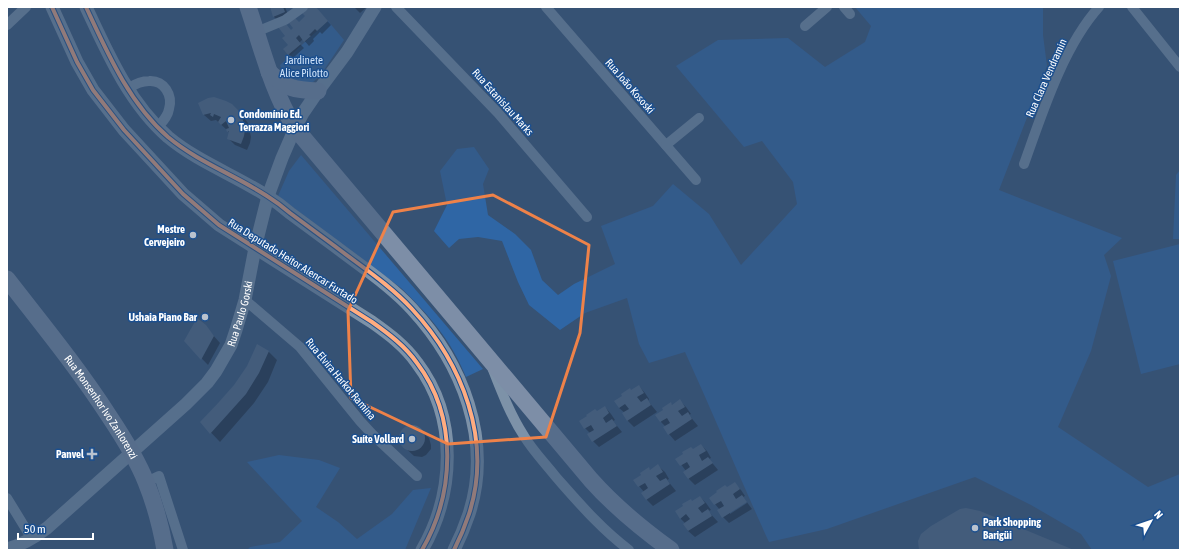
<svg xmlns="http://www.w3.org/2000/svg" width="1187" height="557" viewBox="0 0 1187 557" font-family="'Asap Condensed',sans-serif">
	<rect width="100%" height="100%" fill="#365274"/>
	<g fill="#2f66a5">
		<path d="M855 7H1043V35L1047 66 999 190 1122 238 1104 255 1111 276 1091 351 1058 427 1148 487 1180 474V550H1092L1081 534 1031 505 975 477 827 529 769 542C740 479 714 415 685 352L649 363 639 344 627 298 585 313 560 330 529 305 518 282 502 241 478 237 459 239 449 248 434 231 447 205 440 171 457 149 474 147 489 169 483 184 488 215 515 234 531 250 542 280 558 295 574 284 615 264 601 226 653 206 673 184 709 214 741 265 797 204 793 182 762 141 744 147 676 66 718 40 788 38 825 67 865 42 871 26Z"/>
		<path d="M328 21 344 40 320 76 313 82 307 85H301L283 74 280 65Z"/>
		<path d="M301 155 483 369 466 377C451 340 430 316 401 288L278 196 289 171Z"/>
		<path d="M1180 170V239H1173L1176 175Z"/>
		<path d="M1180 244V364L1141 374 1113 261Z"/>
		<path d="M279 455 319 460 340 468 316 507 338 522 357 539 392 514 413 490 431 488 405 550H247L250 547 280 542 302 521 247 462Z"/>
	</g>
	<g fill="#0007" fill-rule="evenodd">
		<path d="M270 7H285L289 17 278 21 274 17Z"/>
		<path d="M310 7H315L331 25 322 34 320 32 313 39 314 41 309 46 303 39 299 43 304 48 293 58 284 50 289 45 292 31 306 16Z"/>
		<path d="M354 7H367L360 13Z"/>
		<path d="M199 103 232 105 245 119 248 123 251 137 250 143 247 150 235 145 228 138 230 133 227 130 216 120 211 121 204 115Z"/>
		<path d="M205 326 220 343 208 365 185 341Z"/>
		<path d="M268 351 277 360 268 382 254 403 220 442 201 422 235 385 247 367Z"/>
		<path d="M639 386 645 393 649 399 648 401 657 412 634 427 627 420 625 413 619 408 632 391Z"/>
		<path d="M680 401 686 407 691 414 689 415 698 426 675 441 669 434 666 427 661 422 664 410 671 404 673 406Z"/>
		<path d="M605 407 611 414 615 420 613 421 622 432 599 447 593 441 590 433 585 428 597 412Z"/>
		<path d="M412 426 415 427 429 438 431 445V449L426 455 422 457 414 456 401 444 400 436 401 432 404 429Z"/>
		<path d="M701 445 707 451 711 458 709 459 718 470 695 485 689 479 685 472 686 471 677 459Z"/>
		<path d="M658 466 665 472 669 479 667 480 676 491 653 506 647 500 642 493 644 492 634 480 642 475 649 469 651 471Z"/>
		<path d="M734 483 741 490 745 496 743 497 752 509 729 523 723 517 720 510 715 504 727 488ZM746 501 747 503 730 514V512Z"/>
		<path d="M700 497 706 503 711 510 708 511 718 522 695 537 688 531 684 524 685 523 680 518 692 502Z"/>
	</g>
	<g fill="#526984">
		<path d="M270 7H283L285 12 273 17Z"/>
		<path d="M308 7H316L328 21 317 31 315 29 309 35 311 36 304 42 299 35 296 38 301 44 288 55 283 49 288 45 282 38 285 36 278 27 286 24 291 30 293 28 289 23 295 18 299 22 305 16 302 13Z"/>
		<path d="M214 97 226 101 232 104 239 111 242 116 245 130 244 136 241 144 227 139 229 131 227 132 226 129 229 128 226 121 221 125 218 122 221 117 214 114 213 117 210 115 211 113 203 115 198 103 208 98Z"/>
		<path d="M197 318 206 325 214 336 201 360 184 341Z"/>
		<path d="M257 344 269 351 259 373 246 394 210 434 200 422 218 403 234 385 247 366Z"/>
		<path d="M639 385 644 393 637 397 641 402 647 398 651 405 627 421 622 413 629 409 625 404 619 408 614 401 622 396 621 394 630 388 631 390Z"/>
		<path d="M680 399 685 407 678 411 682 416 688 412 692 419 668 435 663 427 670 423 667 418 660 422 655 415 663 410 662 408 671 402 672 405Z"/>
		<path d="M605 406 609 413 603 418 606 423 612 419 617 426 592 442 587 434 594 430 591 425 584 429 579 421 587 416 586 415 595 409 597 411Z"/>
		<circle cx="412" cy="438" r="13"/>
		<path d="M701 444 706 451 699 455 702 461 708 457 713 463 688 479 683 472 690 467 687 462 680 466 675 459 683 454 682 452 691 447 693 449Z"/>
		<path d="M658 464 663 472 656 476 660 481 666 478 670 484 646 500 641 493 648 488 645 483 638 487 633 480 641 475 640 473 649 467 650 470Z"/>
		<path d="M735 482 740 489 733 494 736 499 742 495 747 502 722 518 717 510 724 506 721 501 714 505 709 498 717 492 716 491 725 485 727 487Z"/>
		<path d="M700 496 705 503 698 508 702 513 708 509 712 516 688 531 683 524 690 519 686 514 680 519 675 511 683 506 682 504 691 499 692 501Z"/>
		<path d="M966 508 980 511 1074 550H919L918 541 921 534 931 526 960 509Z"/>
	</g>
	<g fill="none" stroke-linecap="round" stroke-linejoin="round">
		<g stroke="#7d92a8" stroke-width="10">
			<path d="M396 7 498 113 587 217"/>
			<path d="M546 7 696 180"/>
			<path d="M844 7 850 14"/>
			<path d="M1132 7 1180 67"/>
			<path d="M7 25 26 7"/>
			<path d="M805 26 827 7"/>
			<path d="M256 32 285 20 303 7"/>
			<path d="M129 88C135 84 141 81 149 81 164 80 173 95 169 109 168 116 163 121 158 127"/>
			<path d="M666 145 699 118"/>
			<path d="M1024 164C1042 114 1063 47 1099 7"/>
			<path d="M245 300 300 347 360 421 372 434 417 476"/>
			<path d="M493 370C502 393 511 416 524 436 533 451 545 463 556 477 579 503 601 529 629 550"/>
			<path d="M146 482 159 476 183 550"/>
			<path d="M7 498 32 539"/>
		</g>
		<g stroke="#7d92a8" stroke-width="13">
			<path d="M52 7 77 62 93 90 124 130 183 194 219 225 372 322C389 334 405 346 417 363 458 417 455 493 422 550"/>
			<path d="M86 7C107 52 129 103 168 137 198 162 235 175 267 196 275 201 283 207 290 213 305 224 321 236 336 247 362 267 390 285 412 309 462 363 493 440 469 514 465 526 460 538 454 550"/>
			<path id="s1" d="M7 549C22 545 35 537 47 528L186 404 207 383 216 371 231 345 236 330 245 300 255 248 268 196 282 158 295 128 303 113 318 91 347 52 375 7"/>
		</g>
		<g stroke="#7d8ea7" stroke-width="17">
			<path d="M248 7C262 48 272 91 295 128L591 480C615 507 642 529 671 550"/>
			<path d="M269 72C288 89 293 90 318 91"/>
			<path id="s2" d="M7 279C42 324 78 368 109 416 123 437 137 459 146 482 155 504 161 527 165 550"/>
		</g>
		<g stroke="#1b4f8f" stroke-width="6">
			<g id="cycleway">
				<path d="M52 7 77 62 93 90 124 130 183 194 219 225 372 322C389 334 405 346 417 363 458 417 455 493 422 550"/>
				<path d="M86 7C107 52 129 103 168 137 198 162 235 175 267 196 275 201 283 207 290 213 305 224 321 236 336 247 362 267 390 285 412 309 462 363 493 440 469 514 465 526 460 538 454 550"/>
			</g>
		</g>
		<use href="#cycleway" stroke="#ffac80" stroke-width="4"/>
	</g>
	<path d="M0 0H1187V557H0ZM493 195 589 245 580 333 546 437 448 444 351 398 348 311 393 212Z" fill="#365274" fill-opacity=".55" fill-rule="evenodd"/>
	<path fill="none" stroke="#ee8249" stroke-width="3" stroke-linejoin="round" d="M493 195 589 245 580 333 546 437 448 444 351 398 348 311 393 212Z"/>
	<g fill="#b9c2ce" stroke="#1b4f8f" stroke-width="1.5">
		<circle cx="231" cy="120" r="4"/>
		<circle cx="193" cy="235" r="4"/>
		<circle cx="205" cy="317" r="4"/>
		<circle cx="412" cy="439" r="4"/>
		<path d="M90 448h4v4h4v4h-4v4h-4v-4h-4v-4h4z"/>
		<circle cx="975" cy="528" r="4"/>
	</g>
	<g text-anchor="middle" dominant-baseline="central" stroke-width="3" stroke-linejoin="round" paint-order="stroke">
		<g font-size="11" fill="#cfe3fa" stroke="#1b4f8f">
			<text x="304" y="60">Jardinete<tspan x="304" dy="13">Alice Pilotto</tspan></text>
		</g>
		<g font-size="11" fill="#fff" stroke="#1b4f8f">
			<text transform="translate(1046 78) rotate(-66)">Rua Clara Vendramin</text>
			<text transform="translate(630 86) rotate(49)">Rua João Kososki</text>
			<text transform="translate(503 102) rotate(48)">Rua Estanislau Marks</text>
			<text transform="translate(293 261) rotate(32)">Rua Deputado Heitor Alencar Furtado</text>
			<text stroke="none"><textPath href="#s1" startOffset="339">Rua Paulo Gorski</textPath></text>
			<text transform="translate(341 379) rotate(50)">Rua Elvira Harkot Ramina</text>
			<text stroke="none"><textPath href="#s2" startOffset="159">Rua Monsenhor Ivo Zanlorenzi</textPath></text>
		</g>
		<g font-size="11" font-weight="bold" fill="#fff" stroke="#1b4f8f" text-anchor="end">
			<text x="239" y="114" text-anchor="start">Condomínio Ed.<tspan x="239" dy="13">Terrazza Maggiori</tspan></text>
			<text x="185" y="229">Mestre<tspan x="185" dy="13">Cervejeiro</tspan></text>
			<text x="197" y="317">Ushaia Piano Bar</text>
			<text x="404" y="439">Suíte Vollard</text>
			<text x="84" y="454">Panvel</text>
			<text x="983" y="522" text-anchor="start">Park Shopping<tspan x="983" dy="13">Barigüi</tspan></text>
		</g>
	</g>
	<rect width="1187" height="557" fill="none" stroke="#ffffff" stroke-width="16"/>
	<g transform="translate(1151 521) rotate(50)" stroke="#1b4f8f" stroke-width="3" paint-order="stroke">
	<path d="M0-3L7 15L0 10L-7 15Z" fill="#ffffff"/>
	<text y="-6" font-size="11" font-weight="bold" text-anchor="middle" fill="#ffffff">N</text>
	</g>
	<path d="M18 533v6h75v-6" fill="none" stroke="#ffffff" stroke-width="2"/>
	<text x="24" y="533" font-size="12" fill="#ffffff" stroke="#1b4f8f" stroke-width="3" paint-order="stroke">50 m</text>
</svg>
